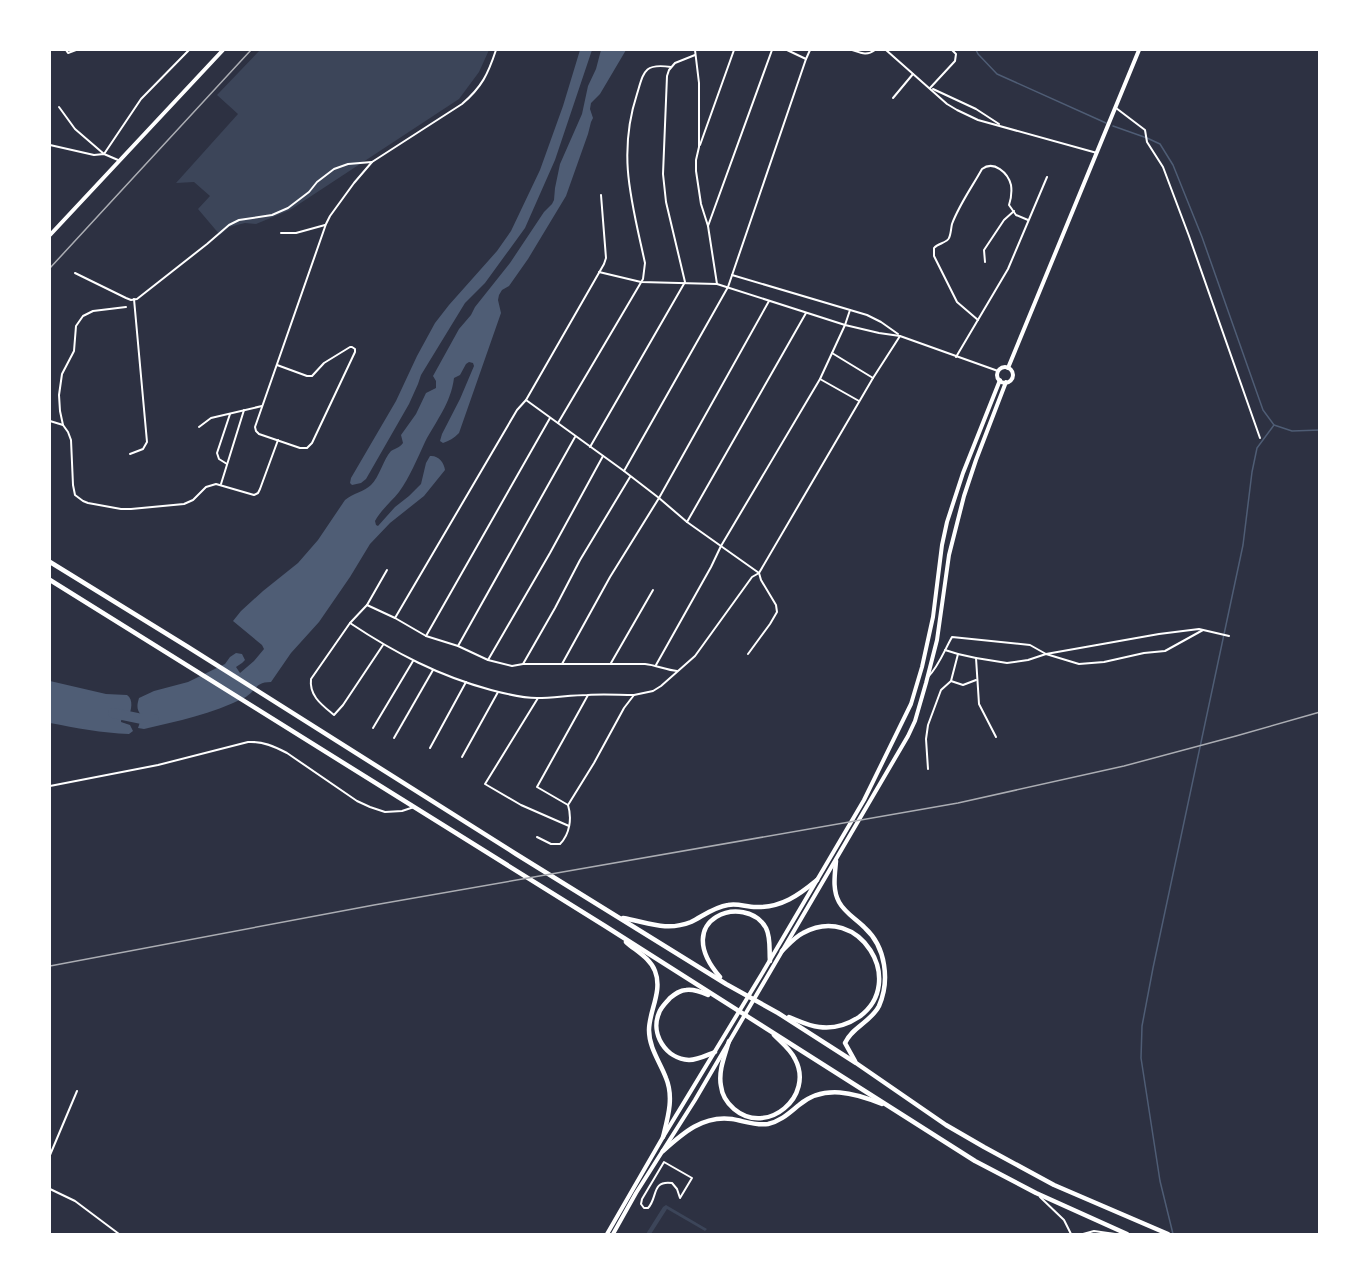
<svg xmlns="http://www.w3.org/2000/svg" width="1369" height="1284" viewBox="0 0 1369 1284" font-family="'Nunito Sans',sans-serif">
	<rect width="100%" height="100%" fill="#2d3142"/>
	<g fill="#3c4559">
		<path d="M260 50H489L479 72 459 99 290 210 256 224 245 223 229 227 220 235 198 209 210 196 194 182 176 183 238 114 217 95Z"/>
		<path d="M666 1205 707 1229 705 1231 667 1209 651 1234H646L663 1207Z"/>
	</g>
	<g fill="#4f5d75">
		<path d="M580 50H592L555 160 525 228 485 283 465 303 421 375 418 384 409 404 366 479 361 483 352 485 350 483 351 478 396 401 417 356 435 323 449 305 497 251 511 231 540 170 563 106Z"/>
		<path d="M601 50H626L600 94 591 103 590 109 593 118 591 122 588 134 566 196 528 259 509 286 502 290 499 295 498 300 501 313 459 433C454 438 449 441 443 443L440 441 442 434 460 399 474 366 473 363 469 362 466 364 460 375 454 378C451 403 436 421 425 442 417 459 410 477 399 492 391 502 381 510 375 521L376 525 378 526 395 507 409 496 421 484 426 463 430 456C438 455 444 462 445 470L424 496 390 523 370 544 350 577 319 622 291 653 271 682C254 682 256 692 244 698 212 714 178 721 144 729L138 728 142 716C136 710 137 705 139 698L154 691 188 682 225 664 230 657 236 653 242 654 245 660 242 663 236 667 240 673 254 661 264 649 262 645 233 621 241 611 263 591 298 563 318 540 345 500C353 493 364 492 371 485 379 478 384 458 391 451 396 448 399 448 403 443L401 435 416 414 426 393 436 388V381L433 376 459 329 471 315 475 307 510 263 544 212 552 204 554 200 555 188 560 164 582 114 588 86 596 69Z"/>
		<path d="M50 681 106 694 127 695C134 700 131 710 129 716L122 715 121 722 130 725 133 731 129 734C102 733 76 728 50 723Z"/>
	</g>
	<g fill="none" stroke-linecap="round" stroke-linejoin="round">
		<g stroke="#4f5d75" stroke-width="1.5">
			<path d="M976 50 978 54 997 74 1106 123"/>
			<path d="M1113 126 1147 138 1160 144 1173 165 1202 237 1263 410 1274 425 1292 431 1320 430"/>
			<path d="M1173 1234 1160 1181 1141 1058 1142 1026 1153 968 1243 545 1252 472 1257 448 1274 425"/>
		</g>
		<path stroke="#4f5d75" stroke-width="10" d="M113 713 142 719H154"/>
		<path stroke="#fff" stroke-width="2" d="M664 1162 692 1178 680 1198 677 1189 672 1183C651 1180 658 1198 648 1208H644L641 1204 642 1199Z"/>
		<g stroke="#fff" stroke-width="2">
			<path d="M66 50 68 53 76 50"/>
			<path d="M695 50 699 83V147L696 160V171L701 204 708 226 717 284"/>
			<path d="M787 50 806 59"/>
			<path d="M852 50C861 53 867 56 875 50"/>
			<path d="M886 50 947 104 957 110 978 120 1097 153"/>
			<path d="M930 88 955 61 956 54 952 50"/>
			<path d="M933 89 976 109 999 124"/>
			<path d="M893 98 913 74"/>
			<path d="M59 107 75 129 104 154 141 99 189 50"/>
			<path d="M1116 108 1145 130 1147 142 1163 167 1189 236 1260 438"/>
			<path d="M50 145 94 155 104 154 118 160"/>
			<path d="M700 145 734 50"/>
			<path d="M708 226 772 50"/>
			<path d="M281 233H296L325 225"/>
			<path d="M985 262 984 250 1004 220 1014 211"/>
			<path d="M599 272 641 282 717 284 845 325 879 333 900 336 998 371"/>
			<path d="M75 273 126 298 131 300 137 299 207 244 229 225 239 220 272 215 288 208 309 192 317 182 334 169 348 164 372 162"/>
			<path d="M732 275 867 315 881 322 898 334"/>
			<path d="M126 307 93 311 83 316 76 326 74 351 62 374 59 395 60 411 63 425 68 432 71 440 73 485 75 495 83 501 88 503 121 509H131L184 504 193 500 206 487 216 484 254 495 258 493 260 489 278 440"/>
			<path d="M978 320 957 302 934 256V248C938 243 947 243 949 238 951 234 951 228 952 224 959 205 972 187 982 169 994 160 1008 173 1011 185 1012 192 1011 199 1009 205L1016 215 1028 220"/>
			<path d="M832 353 873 378"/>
			<path d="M956 357 1008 269 1047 177"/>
			<path d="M277 365 307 376H312L324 363 350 347H352L355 349V352L312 443 307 448H300L259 434 256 431 255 427 326 224 330 216 354 183 372 162 462 104C482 87 488 74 496 50"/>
			<path d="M820 379 859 401"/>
			<path d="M526 400 624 471 659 498 687 522 759 573 761 580 776 605 777 612 770 624 748 654"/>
			<path d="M50 421 63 425"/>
			<path d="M558 423 643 279 645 263C632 203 617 155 637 94 644 71 644 63 671 67"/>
			<path d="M199 427 211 418 262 406"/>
			<path d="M590 447 685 282 666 202 663 174 667 76 669 70 675 63 695 55"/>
			<path d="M130 454 143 449 147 442 134 299"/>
			<path d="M227 464 219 459 217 453 230 414"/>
			<path d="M624 471 728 287 806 59 810 50"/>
			<path d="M221 484 244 410"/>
			<path d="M687 522 806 313"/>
			<path d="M367 605 395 618 426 636 458 646 488 660 512 666 523 664H645C656 665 666 670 677 671"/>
			<path d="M395 618 517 410 526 400 604 264 606 258 601 195"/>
			<path d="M350 623C395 653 439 676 491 690 506 694 521 698 537 698 554 698 571 695 588 695 603 694 619 695 634 695"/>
			<path d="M426 636 550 418"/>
			<path d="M383 645 343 705 334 715C322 705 309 696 311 679L350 623 367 605 387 570"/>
			<path d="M458 646 575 437"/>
			<path d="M958 654 976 658 979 704 996 737"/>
			<path d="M976 658 1007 663 1028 660 1046 654 1079 664 1104 662 1144 653 1165 651 1203 630"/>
			<path d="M488 660 550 553 603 456"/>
			<path d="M611 663 653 590"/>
			<path d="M523 664 555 608 580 560 630 477"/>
			<path d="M562 664 610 577 659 498 769 301"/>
			<path d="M656 665 711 567 721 546 820 379 845 325 850 310"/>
			<path d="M928 677C939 666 944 651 952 637L1030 645 1046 654 1159 634 1199 629 1229 636"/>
			<path d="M951 681 963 685 976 680"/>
			<path d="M538 698 485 784 521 805 569 826"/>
			<path d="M373 728 413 661"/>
			<path d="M394 738 433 670"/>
			<path d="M430 748 466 682"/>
			<path d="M462 757 498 692"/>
			<path d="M928 769 926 739 928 725 941 690 951 681 958 654 945 650"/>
			<path d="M50 786 158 765 248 742C262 741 274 746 287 753L357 801 370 807 385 812 402 811 414 807"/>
			<path d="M568 805 537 787 588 695"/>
			<path d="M537 837 551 844H560C570 834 572 818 568 805L594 763 624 708 634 695 653 691 661 686 695 656 752 577 759 573 873 378 900 336"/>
			<path d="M50 1155 77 1091"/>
			<path d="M50 1189 75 1201 119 1234"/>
			<path d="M1040 1197 1064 1220 1071 1234"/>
			<path d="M1083 1234 1094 1231 1115 1234"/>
		</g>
		<g stroke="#fff" stroke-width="4">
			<circle cx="1005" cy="375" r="8"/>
			<path d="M1008 368 1139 50"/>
			<path d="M607 1234 663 1137 763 972 864 800 911 704 922 667 933 617 942 545 947 522 963 473 1000 380"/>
			<path d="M613 1234 636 1193 695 1100 908 736 915 721 926 683 937 640 949 555 964 496 976 460 1006 382"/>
		</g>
		<path stroke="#fff" stroke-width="4" d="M50 235 223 50"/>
		<g stroke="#fff" stroke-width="4.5">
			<path d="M50 562 188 647 516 854 726 984 778 1013 856 1063 946 1125 984 1147 1054 1185 1168 1234"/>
			<path d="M50 580 605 926 975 1161 1036 1193 1127 1234"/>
			<path d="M836 861C835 874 832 889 839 902 845 913 856 919 865 928 886 947 890 981 879 1006 871 1022 852 1027 845 1043L855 1061"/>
			<path d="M623 918C647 922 666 932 691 922 703 916 714 907 728 905 738 903 746 907 756 907 781 908 799 895 817 880"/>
			<path d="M626 942C636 951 650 958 655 971 663 991 649 1011 649 1030 649 1048 660 1062 666 1078 674 1097 668 1117 663 1137"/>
			<path d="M782 951C789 944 795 937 803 933 859 902 908 982 859 1017 847 1025 834 1029 819 1027 809 1026 799 1021 789 1017"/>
			<path d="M720 977C669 918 746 892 766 928 771 938 769 950 770 961"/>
			<path d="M708 995C701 992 694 989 686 990 680 990 675 994 670 998 666 1003 661 1007 659 1013 650 1034 666 1059 689 1060 698 1060 707 1055 715 1052"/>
			<path d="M729 1041C725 1055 718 1071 721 1086 722 1095 727 1103 734 1109 767 1137 815 1096 795 1059 791 1050 781 1042 774 1035"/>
			<path d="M663 1151C683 1133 703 1115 732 1119 744 1121 756 1126 768 1124 781 1121 789 1113 799 1105 824 1084 855 1093 882 1104"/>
		</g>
		<g stroke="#abadb3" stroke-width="1.5">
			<path d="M50 268 251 50"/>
			<path d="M50 966 374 905 958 803 1124 766 1236 736 1320 712"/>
		</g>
	</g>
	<rect width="1369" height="1284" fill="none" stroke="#ffffff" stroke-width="102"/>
</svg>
